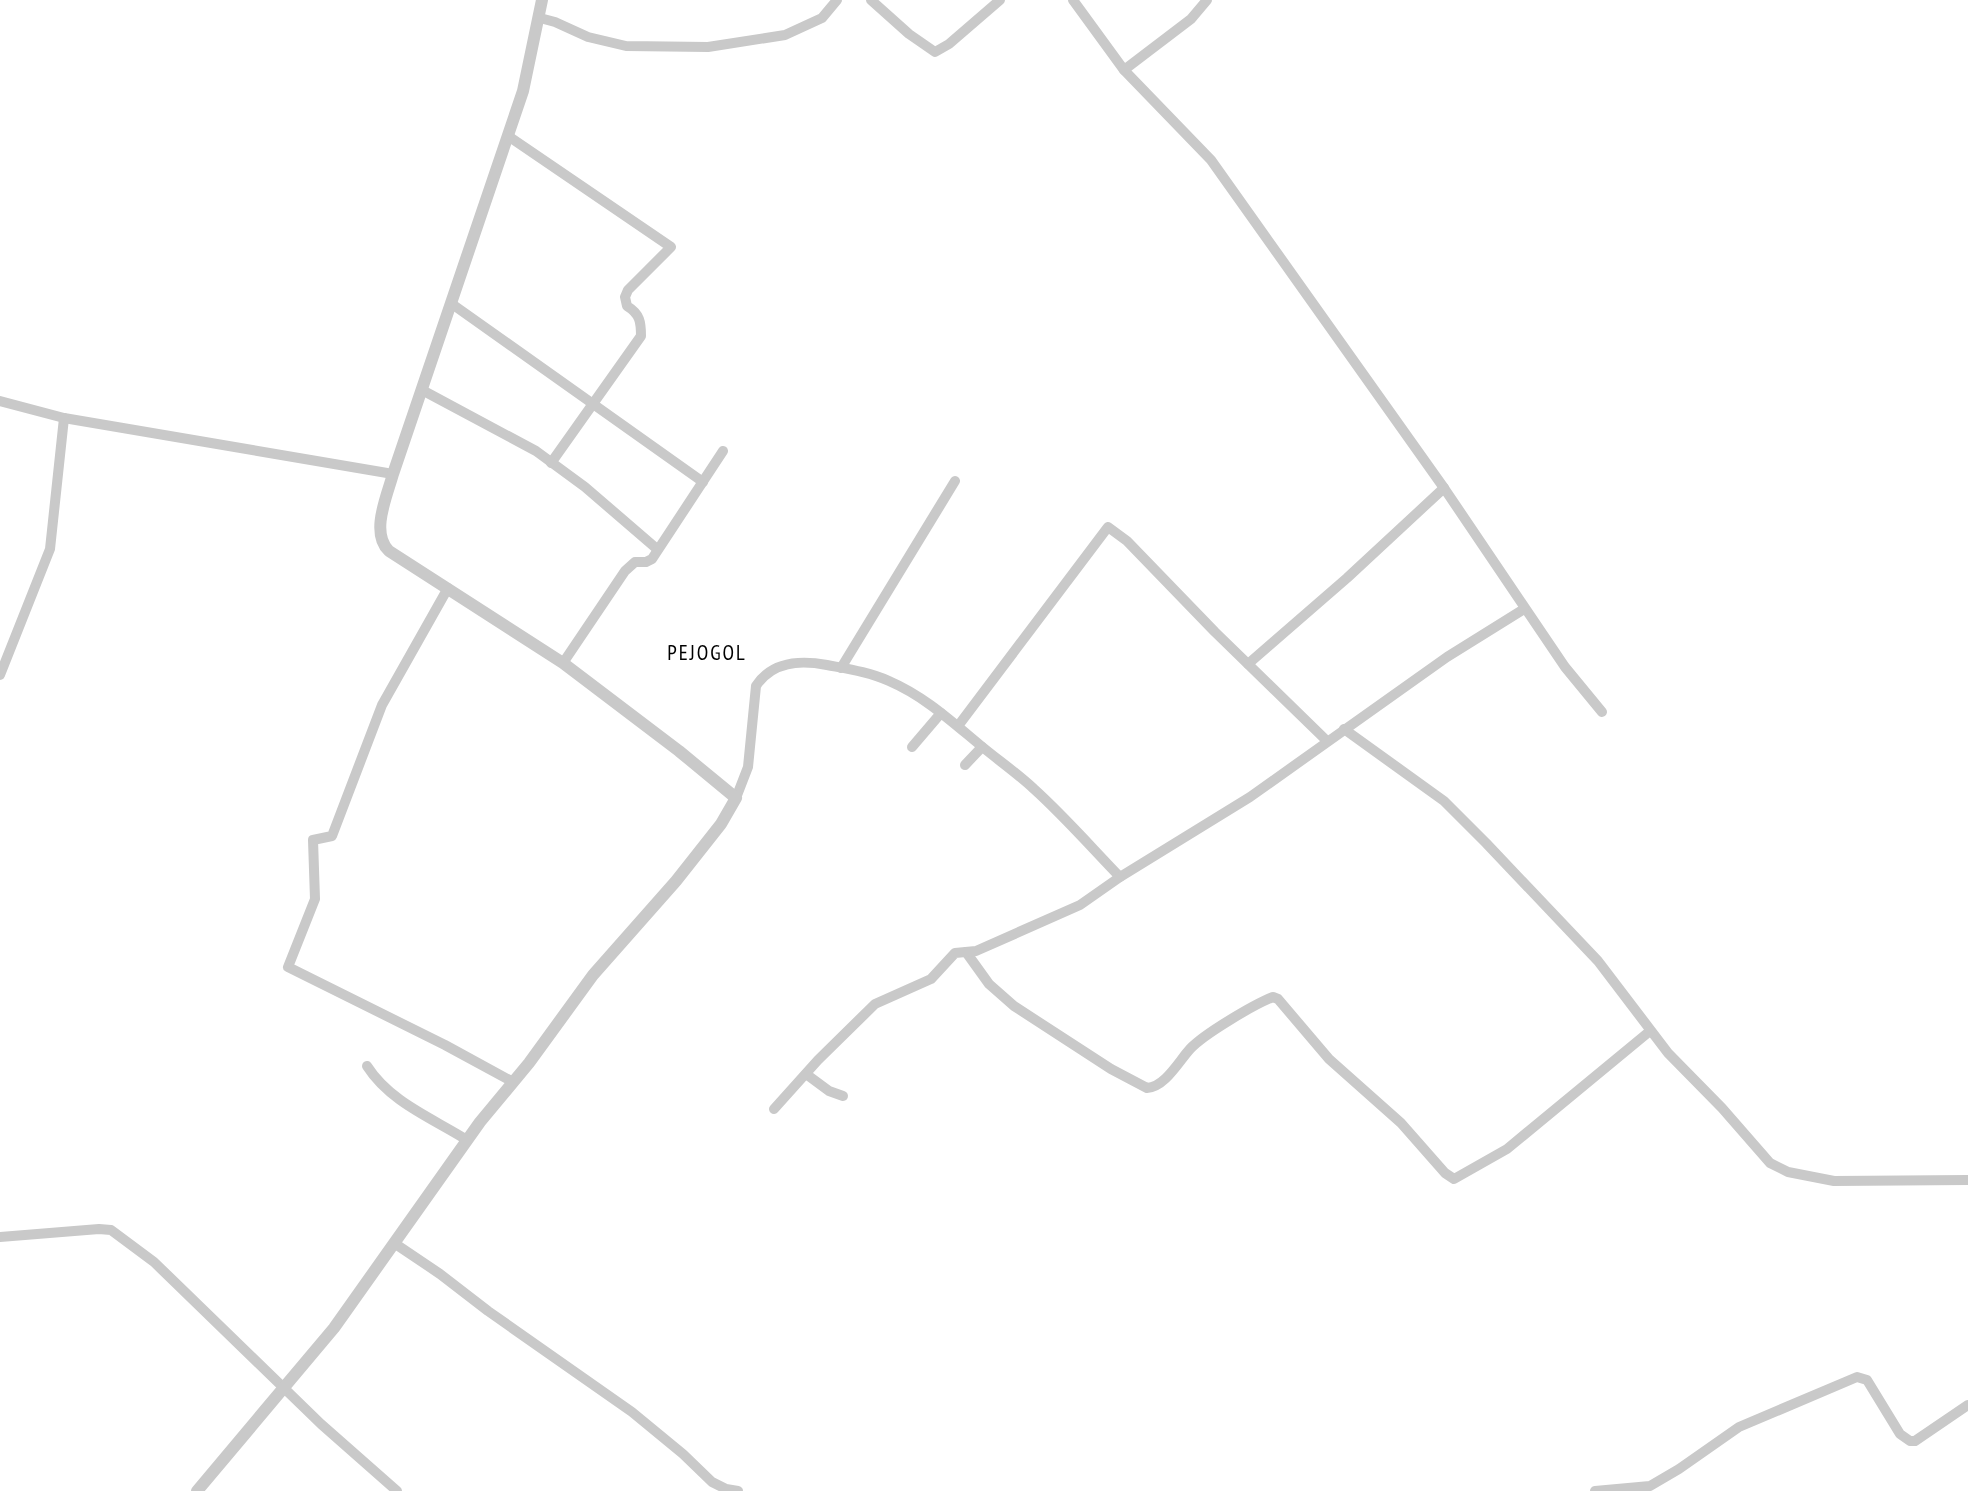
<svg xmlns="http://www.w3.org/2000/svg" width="1968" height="1491" viewBox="0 0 1968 1491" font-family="'PT Sans Narrow',sans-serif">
	<rect width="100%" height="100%" fill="#fff"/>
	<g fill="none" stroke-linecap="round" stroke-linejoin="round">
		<g stroke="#c9c9c9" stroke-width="10">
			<path d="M871 0 909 34 935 52 949 44 1000 0"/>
			<path d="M1073 0 1124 70 1211 160 1444 488 1565 667 1602 712"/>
			<path d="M540 18 555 22 588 37 626 46 708 47 785 35 822 18 837 0"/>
			<path d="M1124 70 1191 19 1207 0"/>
			<path d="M508 136 671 247 628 290 625 297 627 306C640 314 641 322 641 336L551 463"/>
			<path d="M452 304 703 482"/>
			<path d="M422 390 536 451 585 487 657 549"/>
			<path d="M0 401 64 418 393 474"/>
			<path d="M448 588 382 705 332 836 313 840 315 899 288 967 445 1045 513 1082"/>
			<path d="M563 663 625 571 635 562H646L652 559 723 451"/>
			<path d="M1248 664 1347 578 1444 488"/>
			<path d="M841 668 955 481"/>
			<path d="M0 675 50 549 64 418"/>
			<path d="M958 726 1108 527 1127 541 1215 632 1327 741"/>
			<path d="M1344 729 1444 801 1486 843 1598 961 1668 1053 1722 1108 1770 1163 1788 1172 1834 1181 1968 1180"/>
			<path d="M912 747 941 713"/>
			<path d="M965 765 982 747"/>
			<path d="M736 798 748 767 756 686C772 661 800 660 827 665 848 669 869 672 889 681 924 696 951 721 980 745 998 760 1017 773 1034 789 1064 816 1091 847 1120 877"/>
			<path d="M966 952 989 984 1014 1006 1111 1069 1147 1088C1165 1087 1179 1061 1190 1049 1204 1034 1253 1005 1273 997L1278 999 1329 1059 1401 1123 1445 1173 1454 1179 1507 1149 1650 1031"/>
			<path d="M367 1066C390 1102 432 1118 467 1140"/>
			<path d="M806 1074 829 1091 843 1096"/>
			<path d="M774 1109 818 1060 875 1004 931 979 955 953 976 951 1080 905 1120 877 1250 797 1447 657 1524 609"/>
			<path d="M0 1237 99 1229 111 1230 154 1262 321 1424 397 1491"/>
			<path d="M394 1243 440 1274 488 1311 632 1412 683 1454 712 1482 726 1489 738 1491"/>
			<path d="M1595 1491 1650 1486 1679 1469 1739 1427 1857 1377 1867 1380 1900 1434 1910 1441H1915L1968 1405"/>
		</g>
		<path stroke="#c9c9c9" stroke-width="12" d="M197 1491 334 1328 480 1122 529 1063 593 975 676 881 721 824 736 798 679 751 563 663 389 551C370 533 387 496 393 474L523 91 542 0"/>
	</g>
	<g text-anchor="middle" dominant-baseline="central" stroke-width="7" stroke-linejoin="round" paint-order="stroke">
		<g font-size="21" letter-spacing="2" fill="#000" stroke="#fff">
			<text x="707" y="652">PEJOGOL</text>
		</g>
	</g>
</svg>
